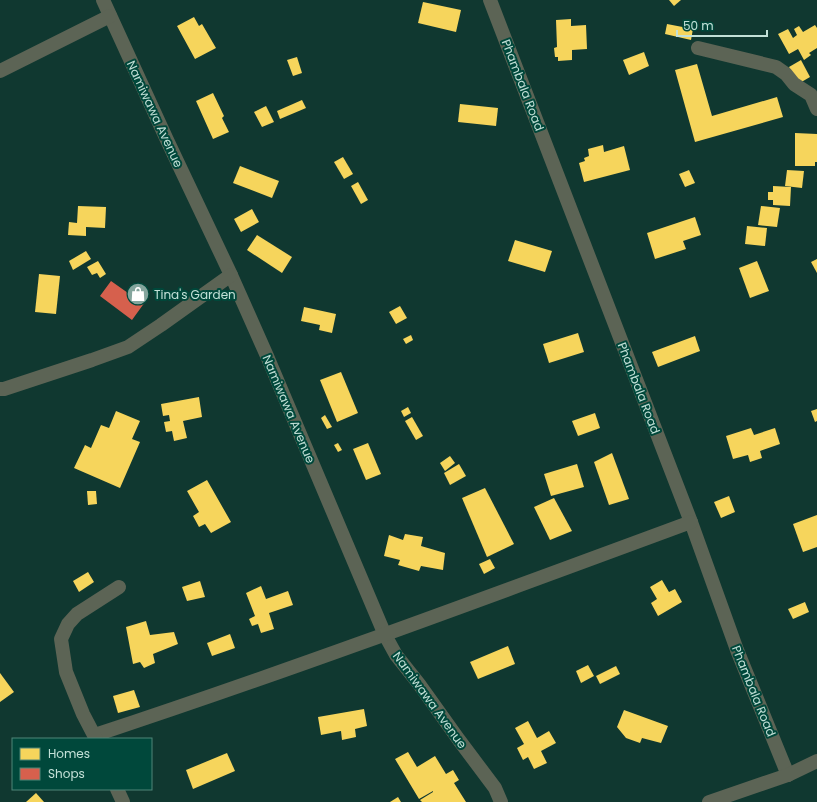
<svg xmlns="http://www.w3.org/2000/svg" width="817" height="802" viewBox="0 0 817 802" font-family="Poppins,sans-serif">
	<rect width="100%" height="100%" fill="#103830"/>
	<g fill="#f6d55c">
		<path d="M669 0H681L674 6Z"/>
		<path d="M423 2 461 10 456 32 418 23Z"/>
		<path d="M194 17 199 26 202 24 216 48 195 59 177 26Z"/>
		<path d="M571 19V26L586 25 587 49 572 50V60L558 61V57H555L554 48 557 47 556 20Z"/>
		<path d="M667 24 693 29 691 40 665 34Z"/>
		<path d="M815 25 817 28V48L809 53 811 55 804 60 798 49 789 54 778 34 788 29 793 38 797 35 794 29 799 26 803 32Z"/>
		<path d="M644 52 649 66 629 75 623 60Z"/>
		<path d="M297 57 302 73 293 76 287 60Z"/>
		<path d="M801 60 810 77 798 84 789 67Z"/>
		<path d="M697 64 712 116 777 97 783 117 695 142 675 70Z"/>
		<path d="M213 93 224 116 222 118 229 132 213 139 196 101Z"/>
		<path d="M302 100 306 108 280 119 277 111Z"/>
		<path d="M460 104 498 108 496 126 458 122Z"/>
		<path d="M266 106 274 122 262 127 254 112Z"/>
		<path d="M795 133 817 134V162H815V166H795Z"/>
		<path d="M603 145 604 152 624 146 630 170 584 182 579 163 585 161 584 158 589 156 588 149Z"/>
		<path d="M343 157 353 174 344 179 334 162Z"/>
		<path d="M240 166 279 181 272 198 233 183Z"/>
		<path d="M689 170 695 183 685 187 679 174Z"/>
		<path d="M787 170 804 171 802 188 785 186Z"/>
		<path d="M358 182 368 200 361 204 351 186Z"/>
		<path d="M773 186 791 187 790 206 773 205V200H768V192H773Z"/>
		<path d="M78 206 106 207 105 228 86 227V236L68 235 69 222 77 223Z"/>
		<path d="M761 206 780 208 777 227 758 225Z"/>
		<path d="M252 209 259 222 241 232 234 219Z"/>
		<path d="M695 217 701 235 683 241 686 249 655 259 647 233Z"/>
		<path d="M747 226 767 228 765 246 745 244Z"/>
		<path d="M257 235 292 257 282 273 247 250Z"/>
		<path d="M515 240 552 251 545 272 508 261Z"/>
		<path d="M86 251 91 259 73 270 69 261Z"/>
		<path d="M817 259V273L811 262Z"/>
		<path d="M98 261 106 274 100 278 97 273 92 275 87 267Z"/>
		<path d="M757 261 769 291 750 298 739 268Z"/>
		<path d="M39 274 60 276 56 314 35 312Z"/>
		<path d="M400 306 407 318 396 324 389 312Z"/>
		<path d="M304 307 336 314 332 333 319 330 320 325 301 321Z"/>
		<path d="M578 333 584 352 549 363 543 344Z"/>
		<path d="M411 335 413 340 406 344 403 339Z"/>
		<path d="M695 336 700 351 658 367 652 352Z"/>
		<path d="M341 372 358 413 337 422 320 380Z"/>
		<path d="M199 397 202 417 183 421 187 438 174 441 172 431 166 432 164 422 170 421 169 415 163 416 161 404Z"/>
		<path d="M408 407 411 413 404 417 401 411Z"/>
		<path d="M817 409V421L815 422 811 411Z"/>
		<path d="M116 411 140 421 132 439 140 442 120 488 74 468 85 445 91 448 101 425 109 428Z"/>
		<path d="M595 413 600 428 578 436 572 421Z"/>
		<path d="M325 415 332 427 327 429 321 418Z"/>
		<path d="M412 417 423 436 416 440 405 421Z"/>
		<path d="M751 428 754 435 775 428 780 444 760 451 762 458 750 462 748 455 733 459 726 436Z"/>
		<path d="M338 443 342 450 338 452 334 445Z"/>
		<path d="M368 443 381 474 366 480 353 449Z"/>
		<path d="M612 453 629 499 609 505 594 462Z"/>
		<path d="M450 456 455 463 445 471 440 463Z"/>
		<path d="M459 464 466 476 450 485 444 473Z"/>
		<path d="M577 464 584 487 551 496 544 474Z"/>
		<path d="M207 480 231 522 211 533 205 524 199 527 193 516 199 512 187 491Z"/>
		<path d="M485 488 514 544 487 557 462 498Z"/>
		<path d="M87 491H96L97 504 88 505Z"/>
		<path d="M729 496 735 512 721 518 714 502Z"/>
		<path d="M554 498 572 531 550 540 534 507Z"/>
		<path d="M817 515V547L803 552 793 524Z"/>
		<path d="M405 534 423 537 421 546 445 553 443 570 421 566 419 571 398 565 400 560 384 556 389 535 403 540Z"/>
		<path d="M490 559 495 568 484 574 479 564Z"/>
		<path d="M88 572 94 582 79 592 73 581Z"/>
		<path d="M662 580 669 592 675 589 682 602 658 616 651 603 657 599 650 587Z"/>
		<path d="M200 581 205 597 187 601 182 587Z"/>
		<path d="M261 586 266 599 288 591 293 605 269 613 274 629 261 633 258 624 252 626 249 619 255 616 246 593Z"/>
		<path d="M805 602 809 612 793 619 788 609Z"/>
		<path d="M146 621 150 635 174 632 178 644 153 654 155 663 144 668 140 662 133 664 126 627Z"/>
		<path d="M230 634 235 648 212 656 207 643Z"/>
		<path d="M508 646 515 664 478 679 470 662Z"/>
		<path d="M588 665 594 676 581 683 576 671Z"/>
		<path d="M616 666 620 674 600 684 596 676Z"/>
		<path d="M0 673 14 692 0 702Z"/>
		<path d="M134 690 140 707 118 713 113 696Z"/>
		<path d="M364 709 367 726 355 729 356 737 342 740 341 731 321 735 318 717Z"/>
		<path d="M624 710 668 726 661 743 642 738 640 743 626 738 617 727Z"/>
		<path d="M528 721 537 738 549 731 556 743 541 751 547 763 534 769 528 757 523 760 517 748 524 744 515 728Z"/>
		<path d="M408 752 417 767 435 756 446 774 453 770 459 780 454 783 466 802H422L420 800 433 792V791L419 799 395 759Z"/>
		<path d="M227 753 235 771 193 789 186 770Z"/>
		<path d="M36 793 44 802H26Z"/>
		<path d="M398 797 401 802H390Z"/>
	</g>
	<path fill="#d6604d" d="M111 281 128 293 134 284 144 292 139 299 145 302 132 320 100 296Z"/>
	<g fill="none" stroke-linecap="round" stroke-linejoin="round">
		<g stroke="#5c6455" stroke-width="14">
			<path d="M103 0 167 140 231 275 267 356 385 635 396 655 419 684 459 740 495 788 501 802"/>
			<path d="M490 0 691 522 737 650 788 775"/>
			<path d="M698 48 776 67 786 74 794 84 811 95 817 109"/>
			<path d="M0 71 110 16"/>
			<path d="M0 389H4L92 360 128 347 161 325 231 275"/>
			<path d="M95 735C295 669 493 595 691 522"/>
			<path d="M96 739 83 714 66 672 61 639 68 624 77 614 119 587"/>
			<path d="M117 789 123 802"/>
			<path d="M709 802 788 775 817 761"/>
		</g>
	</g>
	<defs>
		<g id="shop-disc" transform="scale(1.15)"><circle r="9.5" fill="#84a59d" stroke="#00483b"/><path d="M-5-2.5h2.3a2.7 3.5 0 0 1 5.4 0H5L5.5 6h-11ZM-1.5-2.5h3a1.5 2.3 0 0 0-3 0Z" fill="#fff"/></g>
	</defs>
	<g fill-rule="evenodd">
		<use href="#shop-disc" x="138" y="294"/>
	</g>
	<g text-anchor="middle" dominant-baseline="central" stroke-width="4" stroke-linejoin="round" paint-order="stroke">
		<g font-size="12" fill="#c2e0d7" stroke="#00483b">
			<text transform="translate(523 85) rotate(69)">Phambala Road</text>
			<text transform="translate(155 114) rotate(65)">Namiwawa Avenue</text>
			<text transform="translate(639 388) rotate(69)">Phambala Road</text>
			<text transform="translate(289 409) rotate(67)">Namiwawa Avenue</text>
			<text transform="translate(754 691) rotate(68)">Phambala Road</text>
			<text transform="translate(430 700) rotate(54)">Namiwawa Avenue</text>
		</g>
		<g font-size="12" fill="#c2e0d7" stroke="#00483b" text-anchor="start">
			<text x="154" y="294">Tina's Garden</text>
		</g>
	</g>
	<rect x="12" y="738" width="140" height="52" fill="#00483b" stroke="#4e8579"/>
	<rect x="20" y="748" width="20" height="12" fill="#f6d55c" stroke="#4e8579"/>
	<text x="48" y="758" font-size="12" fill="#c2e0d7">Homes</text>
	<rect x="20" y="768" width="20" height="12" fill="#d6604d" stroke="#4e8579"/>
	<text x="48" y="778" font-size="12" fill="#c2e0d7">Shops</text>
	<path d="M677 30v6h90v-6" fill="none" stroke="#c2e0d7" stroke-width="2"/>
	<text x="683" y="30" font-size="12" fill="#c2e0d7" stroke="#00483b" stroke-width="3" paint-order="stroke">50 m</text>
</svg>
